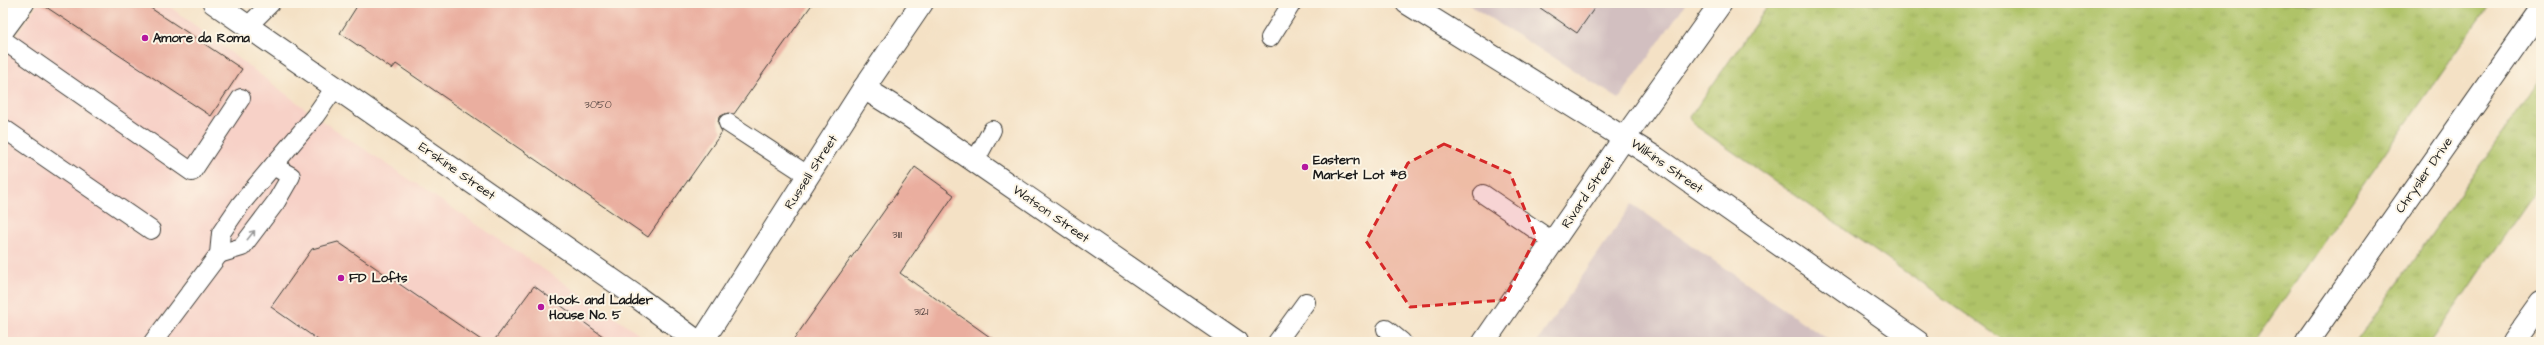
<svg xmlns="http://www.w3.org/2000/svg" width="2544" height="345" viewBox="0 0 2544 345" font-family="'Architects Daughter',sans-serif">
	<defs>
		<pattern id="grass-tufts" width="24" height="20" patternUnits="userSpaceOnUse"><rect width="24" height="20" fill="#afc367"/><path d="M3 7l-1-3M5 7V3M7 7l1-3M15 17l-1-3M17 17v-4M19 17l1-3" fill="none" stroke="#96a759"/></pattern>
	</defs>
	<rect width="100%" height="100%" fill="#fcf5e5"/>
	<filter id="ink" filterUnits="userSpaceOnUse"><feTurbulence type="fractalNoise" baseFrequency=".025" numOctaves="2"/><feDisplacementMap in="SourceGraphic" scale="8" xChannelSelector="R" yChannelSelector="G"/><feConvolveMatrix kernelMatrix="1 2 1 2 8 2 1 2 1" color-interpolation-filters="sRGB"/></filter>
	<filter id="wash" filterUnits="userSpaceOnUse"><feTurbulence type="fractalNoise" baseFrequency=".012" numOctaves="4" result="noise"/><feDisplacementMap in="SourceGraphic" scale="16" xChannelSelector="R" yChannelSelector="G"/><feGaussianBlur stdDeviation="0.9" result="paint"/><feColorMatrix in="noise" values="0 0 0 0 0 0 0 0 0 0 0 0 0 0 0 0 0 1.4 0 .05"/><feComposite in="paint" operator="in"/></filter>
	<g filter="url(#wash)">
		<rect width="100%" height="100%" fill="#f4e1c5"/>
		<path fill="#f7d1c7" d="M38 3H165L315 116 637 332 641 342H3V55Z"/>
		<g fill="#d2bfc0">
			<path d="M1466 3H1686L1619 99Z"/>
			<path d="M1632 204 1831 342H1537Z"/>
		</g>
		<g fill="url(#grass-tufts)" stroke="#667042">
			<path d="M1770 3H2490L2254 342H2006L1693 124 1690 117Z"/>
			<path d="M2541 78V183L2431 342H2356Z"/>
		</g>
		<g id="blocks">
			<g fill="#eaae9f">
				<path d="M40 3H143L242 69 211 116Z"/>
				<path d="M359 3H813L734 114 728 113 719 117 718 123 722 132 648 237 396 64 392 69 340 33Z"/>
				<path d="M1533 3H1598L1577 33Z"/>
				<path d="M915 167 954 195 900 273 997 342H792Z"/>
				<path d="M338 242 484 342H321L271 307 312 249Z"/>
				<path d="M534 286 611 342H493Z"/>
			</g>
		</g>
	</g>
	<g filter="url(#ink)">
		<use href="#blocks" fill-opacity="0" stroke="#3c3a35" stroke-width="1"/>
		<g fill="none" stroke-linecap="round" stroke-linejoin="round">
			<g stroke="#3c3a35" stroke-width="20">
				<g id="lane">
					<path d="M248 26 271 3"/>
					<path d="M1270 38 1292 3"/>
					<path d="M3 40 192 172 241 98"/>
					<path d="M728 123 809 176"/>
					<path d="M3 128 151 230"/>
					<path d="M975 161 992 130"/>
					<path d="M1483 194 1554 242"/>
					<path d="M219 254 242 247 276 202 291 176 273 166"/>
					<path d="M1386 329 1402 342"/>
					<path d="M153 342 219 254 221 233 240 205 315 116 336 86"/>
					<path d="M1277 342 1306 302"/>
				</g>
			</g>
			<g stroke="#3c3a35" stroke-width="24">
				<g id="street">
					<path d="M214 3 637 297 698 342"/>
					<path d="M1407 3 1656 158 1918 342"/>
					<path d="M3 30 23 3"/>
					<path d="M864 88 912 118 1237 342"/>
					<path d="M1484 342 1625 137 1721 3"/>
					<path d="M2307 342 2541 9"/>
				</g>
			</g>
			<g stroke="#3c3a35" stroke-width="24">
				<path id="secondary" d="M702 342 864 88 922 3"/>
			</g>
			<g stroke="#3c3a35" stroke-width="24">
				<path id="highway" d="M2513 342 2541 303"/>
			</g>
			<use href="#lane" stroke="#fff" stroke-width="18"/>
			<use href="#street" stroke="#fff" stroke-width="22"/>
			<use href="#secondary" stroke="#fff" stroke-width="22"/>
			<use href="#highway" stroke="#fff" stroke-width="22"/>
		</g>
		<defs><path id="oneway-shaft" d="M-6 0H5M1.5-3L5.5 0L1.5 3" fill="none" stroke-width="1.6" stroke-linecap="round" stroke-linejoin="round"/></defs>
		<use stroke="#999" href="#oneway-shaft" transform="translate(251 235) rotate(-51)"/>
	</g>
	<path fill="#d62828" fill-opacity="0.2" stroke="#d62828" stroke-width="3" stroke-dasharray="8 5" stroke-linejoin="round" d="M1444 144 1510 173 1536 237 1504 300 1410 307 1366 241 1408 163Z"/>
	<g fill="#b5179e" stroke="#fcf5e5" stroke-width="1.5">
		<circle cx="145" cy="38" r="4"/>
		<circle cx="1305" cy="167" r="4"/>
		<circle cx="341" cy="278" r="4"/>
		<circle cx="541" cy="307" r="4"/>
	</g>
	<g text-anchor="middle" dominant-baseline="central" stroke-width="4" stroke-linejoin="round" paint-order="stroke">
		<g font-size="11" fill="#50403d">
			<text x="598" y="104">3050</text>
			<text x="897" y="234">3111</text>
			<text x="921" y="311">3121</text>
		</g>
		<g font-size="13" font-weight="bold" fill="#1c1c1c" stroke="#fcf5e5" text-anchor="start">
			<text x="153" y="38">Amore da Roma</text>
			<text x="1313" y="160">Eastern<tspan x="1313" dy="15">Market Lot #8</tspan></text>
			<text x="349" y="278">FD Lofts</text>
			<text x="549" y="300">Hook and Ladder<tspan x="549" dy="15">House No. 5</tspan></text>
		</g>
		<g font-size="13" fill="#1c1c1c" stroke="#fcf5e5">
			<text transform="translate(1667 166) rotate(35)">Wilkins Street</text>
			<text transform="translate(457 171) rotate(35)">Erskine Street</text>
			<text transform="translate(811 172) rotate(-57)">Russell Street</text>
			<text transform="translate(2424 175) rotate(-55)">Chrysler Drive</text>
			<text transform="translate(1588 192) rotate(-56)">Rivard Street</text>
			<text transform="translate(1051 214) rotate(35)">Watson Street</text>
		</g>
	</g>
	<rect width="2544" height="345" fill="none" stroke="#fcf5e5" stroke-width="16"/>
</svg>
